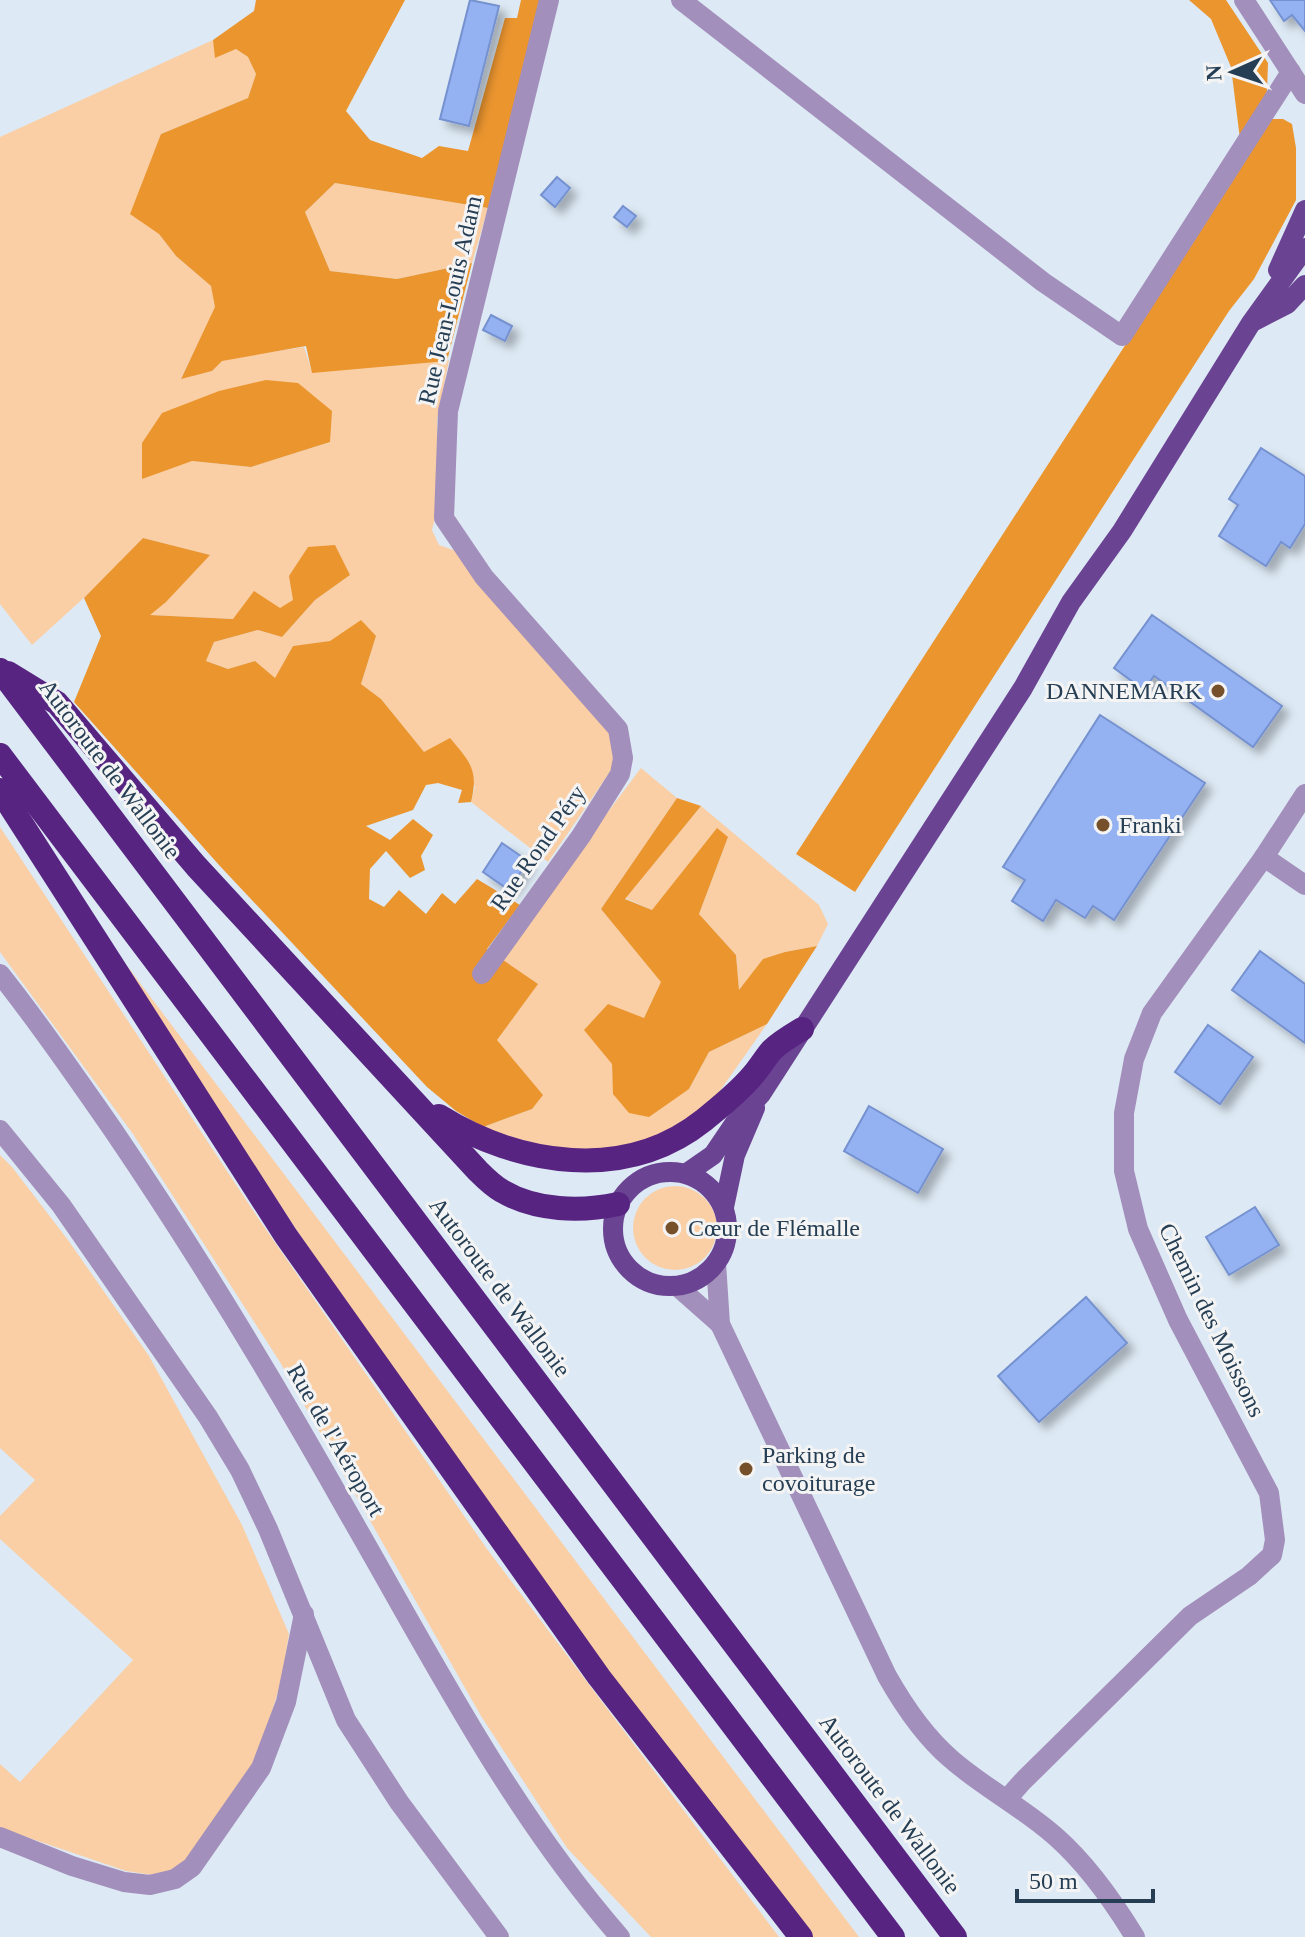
<svg xmlns="http://www.w3.org/2000/svg" width="1305" height="1937" viewBox="0 0 1305 1937" font-family="'Times New Roman',serif">
	<defs>
		<filter id="shadow"><feDropShadow dx="7" dy="7" stdDeviation="4" flood-color="#0004"/></filter>
	</defs>
	<rect width="100%" height="100%" fill="#dde9f4"/>
	<g fill="#facfa5" fill-rule="evenodd">
		<path d="M213 40 216 57 236 49 248 57 256 74 248 98 161 134 159 234 176 256 211 286 216 307 181 378 212 371 223 359 304 347 312 372 449 360 437 420 439 501 432 530 439 545 456 551 611 732 616 753 612 769 548 862 471 802 475 787 450 739 424 753 381 699 361 684 376 636 293 646 275 679 255 661 228 669 206 661 214 642 258 630 282 637 315 600 350 575 280 608 234 619 149 615 209 555 143 538 98 585 32 645 0 604V137ZM330 442 251 467 192 461Z"/>
		<path d="M335 183 488 208 472 263 397 279 330 271 305 212Z"/>
		<path d="M641 768 677 798 601 909 662 982 644 1018 612 1064 614 1094 689 1089 709 1052 767 1024 705 1112 633 1148 573 1153 517 1143 483 1127 532 1109 496 1040 499 957Z"/>
		<path d="M701 806 819 905 828 924 817 946 785 952 739 992 736 955 699 914 728 837 652 910 625 898Z"/>
		<path d="M0 827 258 1218 487 1549 779 1937H651L567 1848 481 1716 280 1362 133 1134 0 952Z"/>
		<path d="M97 926 859 1937H810L628 1700 338 1293Z"/>
		<path d="M0 1155 12 1167 68 1240 149 1356 242 1525 289 1634 281 1682 255 1767 185 1864 159 1876 126 1871 0 1828V1764L20 1782 133 1660 0 1539V1516L35 1480 0 1448Z"/>
		<circle cx="675" cy="1228" r="42"/>
	</g>
	<g fill="#eb952f">
		<path d="M256 0H405L346 111 370 140 422 158 439 146 468 151 505 18H517L521 0H541L488 208 335 183 305 212 330 271 397 279 472 263 447 361 312 373 306 346 222 361 212 371 181 379 215 307 211 286 176 256 159 234 130 214 161 134 248 98 256 74 248 57 236 49 215 58 213 40 254 11Z"/>
		<path d="M1189 0H1226L1268 63 1267 91 1259 110 1267 119H1283L1292 124 1296 148V200L1254 279 1229 311 855 892 796 854 1243 163 1231 67 1211 19Z"/>
		<path d="M266 380 298 383 332 411 330 442 251 467 192 461 142 479V443L162 413 219 391Z"/>
		<path d="M143 538 210 555 166 602 150 615 233 619 254 591 280 608 293 600 289 576 308 547 335 545 350 575 315 600 282 637 258 630 214 642 206 661 228 669 255 661 275 678 293 646 330 641 361 620 376 636 361 684 381 699 424 752 450 738C470 762 479 770 471 802L458 803 462 790 438 783 426 785 413 810 366 826 390 840 413 819 433 835 421 856 425 870 410 878 386 851 370 869 369 899 384 907 399 890 426 914 442 893 455 904 477 879 520 905 487 949 538 984 497 1040 543 1095 532 1109 483 1127 456 1111 427 1087 219 865 74 702 101 636 84 598Z"/>
		<path d="M677 798 701 806 625 899 652 910 717 828 728 837 699 914 736 955 739 990 763 959 785 952 817 946 767 1024 709 1052 689 1089 649 1117 629 1113 613 1094 612 1064 584 1030 608 1004 644 1018 661 982 601 909Z"/>
	</g>
	<g fill="#94b2f2" stroke="#7591cf" stroke-width="2" filter="url(#shadow)">
		<path d="M470 0 499 6 469 126 440 119Z"/>
		<path d="M1270 0H1305V31L1292 15 1284 21Z"/>
		<path d="M557 177 570 188 555 207 541 195Z"/>
		<path d="M623 206 636 216 627 227 614 217Z"/>
		<path d="M491 315 512 326 505 341 483 330Z"/>
		<path d="M1261 448 1305 476V524L1290 548 1281 542 1266 566 1219 536 1238 505 1229 499Z"/>
		<path d="M1152 615 1282 706 1253 747 1154 676 1144 690 1114 668Z"/>
		<path d="M1100 715 1205 783 1114 920 1093 906 1085 918 1056 900 1043 921 1012 901 1025 880 1003 867Z"/>
		<path d="M502 843 528 861 509 890 483 872Z"/>
		<path d="M1260 951 1305 984V1043L1232 990Z"/>
		<path d="M1208 1025 1253 1057 1220 1104 1175 1072Z"/>
		<path d="M869 1106 943 1149 918 1193 844 1151Z"/>
		<path d="M1255 1207 1279 1245 1229 1275 1206 1237Z"/>
		<path d="M1086 1297 1127 1343 1039 1422 998 1376Z"/>
	</g>
	<g fill="none" stroke-linecap="round" stroke-linejoin="round">
		<g stroke="#a38fbb" stroke-width="20">
			<path d="M681 0 1043 282 1122 336 1291 72"/>
			<path d="M1244 0 1305 94"/>
			<path d="M1264 857 1305 885"/>
			<path d="M0 974C40 1024 76 1077 113 1130 198 1255 276 1384 350 1516 433 1660 510 1811 620 1937"/>
			<path d="M482 974 581 836 620 774 623 758 618 729 484 577 444 518 448 411 549 0"/>
			<path d="M0 1130 61 1205 208 1417 240 1470 268 1529 346 1720 399 1802 499 1937"/>
			<path d="M716 1263 720 1324 887 1676C904 1706 924 1736 951 1759 983 1787 1022 1807 1055 1836 1087 1864 1113 1901 1135 1937"/>
			<path d="M677 1286 720 1324"/>
			<path d="M1007 1799 1022 1782 1190 1616 1249 1576 1272 1555 1275 1540 1269 1493 1178 1320 1138 1229 1124 1171V1113L1134 1059 1152 1013 1264 857 1305 794"/>
			<path d="M0 1837 72 1866 124 1882 150 1885 175 1879 192 1867 261 1768 286 1702 304 1614"/>
		</g>
		<g stroke="#6a4392" stroke-width="20">
			<path d="M1278 270 1305 210"/>
			<path d="M1254 321 1287 304 1305 285"/>
			<circle cx="670" cy="1229" r="57"/>
			<path d="M687 1173 713 1155 734 1124 761 1094 1023 688 1071 602 1122 531 1251 323 1305 248"/>
			<path d="M724 1207 735 1155 755 1108"/>
		</g>
		<g stroke="#572482" stroke-width="24">
			<path d="M0 670 955 1937"/>
			<path d="M8 673 57 703 196 866 478 1171C485 1178 493 1186 502 1191 536 1211 581 1212 618 1204"/>
			<path d="M0 755 893 1937"/>
			<path d="M0 790 286 1236 599 1677 801 1937"/>
			<path d="M439 1116C518 1165 625 1183 704 1120 721 1106 739 1092 753 1075 760 1067 765 1058 772 1050 780 1042 792 1035 802 1029"/>
		</g>
	</g>
	<g fill="#75502b" stroke="#f4f4f4" stroke-width="3">
		<circle cx="1218" cy="691" r="8"/>
		<circle cx="1103" cy="825" r="8"/>
		<circle cx="672" cy="1228" r="8"/>
		<circle cx="746" cy="1469" r="8"/>
	</g>
	<g text-anchor="middle" dominant-baseline="central" stroke-width="6" stroke-linejoin="round" paint-order="stroke">
		<g font-size="24" fill="#253e54" stroke="#f4f4f4">
			<text transform="translate(450 300) rotate(-77)">Rue Jean-Louis Adam</text>
			<text transform="translate(110 769) rotate(53)">Autoroute de Wallonie</text>
			<text transform="translate(538 848) rotate(-55)">Rue Rond Péry</text>
			<text transform="translate(500 1287) rotate(53)">Autoroute de Wallonie</text>
			<text transform="translate(1212 1320) rotate(64)">Chemin des Moissons</text>
			<text transform="translate(336 1440) rotate(60)">Rue de l'Aéroport</text>
			<text transform="translate(890 1804) rotate(53)">Autoroute de Wallonie</text>
		</g>
		<g font-size="24" fill="#253e54" stroke="#f4f4f4" text-anchor="start">
			<text x="1202" y="691" text-anchor="end">DANNEMARK</text>
			<text x="1119" y="825">Franki</text>
			<text x="688" y="1228">Cœur de Flémalle</text>
			<text x="762" y="1455">Parking de<tspan x="762" dy="28">covoiturage</tspan></text>
		</g>
	</g>
	<g transform="translate(1233 72) rotate(267)" stroke="#f4f4f4" stroke-width="6" paint-order="stroke">
	<path d="M0-6L14 30L0 20L-14 30Z" fill="#253e54"/>
	<text y="-12" font-size="22" font-weight="bold" text-anchor="middle" fill="#253e54">N</text>
	</g>
	<path d="M1017 1889v12h136v-12" fill="none" stroke="#253e54" stroke-width="4"/>
	<text x="1029" y="1889" font-size="24" fill="#253e54" stroke="#f4f4f4" stroke-width="6" paint-order="stroke">50 m</text>
</svg>
